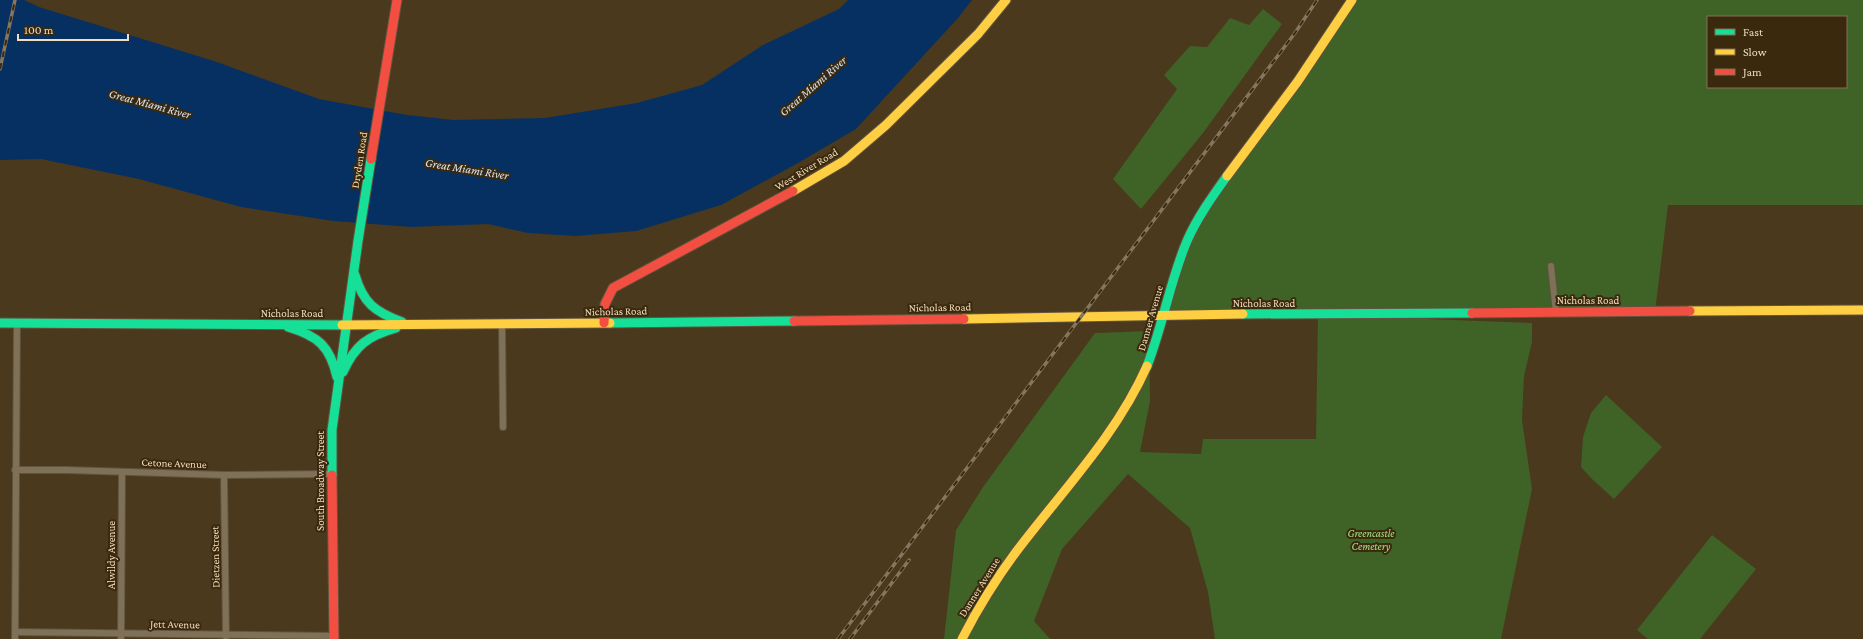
<svg xmlns="http://www.w3.org/2000/svg" width="1863" height="639" viewBox="0 0 1863 639" font-family="'Crimson Pro',serif">
	<rect width="100%" height="100%" fill="#4a391c"/>
	<g fill="#3f6226" fill-rule="evenodd">
		<path d="M1352 0H1863V205H1668L1655 312 1428 314V319L1532 323V342L1524 376 1522 420 1532 489 1501 639H1215L1208 592 1190 528 1128 474 1062 549 1034 621 1050 639H944L956 530 983 487 1095 333 1149 331 1150 401 1140 452 1201 454 1203 439H1316L1318 314 1164 315 1192 231ZM1708 17H1846V87H1708Z"/>
		<path d="M1263 9 1282 24 1203 133 1141 209 1113 179 1177 89 1164 75 1190 46 1207 47 1230 18 1249 25Z"/>
		<path d="M1606 395 1662 447 1614 499 1592 479 1581 467 1583 437 1591 413Z"/>
		<path d="M1712 535 1756 569 1700 639H1648L1637 630Z"/>
	</g>
	<path fill="#073062" d="M0 0H24L39 7 217 62 319 99 407 115 454 120 545 118 637 103 702 85 763 45 839 9 848 0H972L958 18 856 129 798 163 721 205 636 231 575 236 528 233 488 224 411 227 334 221 241 207 139 179 41 159 0 160Z"/>
	<g fill="none" stroke-linecap="round" stroke-linejoin="round">
		<g stroke="#61533d" stroke-width="8">
			<g id="street">
				<path d="M1551 266 1556 313"/>
				<path d="M502 324 503 427"/>
				<path d="M15 470H67L224 475 331 474"/>
				<path d="M224 475 226 637"/>
				<path d="M15 632 334 636"/>
				<path d="M15 639 17 323"/>
				<path d="M121 639 122 472"/>
			</g>
		</g>
		<g stroke="#61533d" stroke-width="11">
			<g id="fast">
				<path d="M355 275C363 303 375 312 402 322"/>
				<path d="M1243 314 1472 313"/>
				<path d="M0 323 342 325"/>
				<path d="M610 323 794 321"/>
				<path d="M288 327C318 336 330 346 337 377"/>
				<path d="M1147 366C1163 325 1170 281 1187 241 1197 218 1212 197 1227 176"/>
				<path d="M343 372C355 345 368 336 396 328"/>
				<path d="M332 475V430L358 241 371 159"/>
			</g>
		</g>
		<g stroke="#61533d" stroke-width="11">
			<g id="slow">
				<path d="M1227 176 1298 81 1352 0"/>
				<path d="M793 191 844 161 886 125 978 34 1006 0"/>
				<path d="M1690 311 1863 310"/>
				<path d="M964 319 1243 314"/>
				<path d="M342 325 610 323"/>
				<path d="M962 639C978 608 996 579 1016 552 1062 491 1116 436 1147 366"/>
			</g>
		</g>
		<g stroke="#61533d" stroke-width="11">
			<g id="jam">
				<path d="M371 159 397 0"/>
				<path d="M1472 313 1690 311"/>
				<path d="M794 321 964 319"/>
				<path d="M604 323 605 304 613 288 793 191"/>
				<path d="M332 475 334 639"/>
			</g>
		</g>
		<use href="#street" stroke="#7f7058" stroke-width="6"/>
		<use href="#fast" stroke="#16e098" stroke-width="9"/>
		<use href="#slow" stroke="#ffcf43" stroke-width="9"/>
		<use href="#jam" stroke="#f24e42" stroke-width="9"/>
		<g stroke="#857660" stroke-width="3.5">
			<g id="rail">
				<path d="M0 69 15 0"/>
				<path d="M838 639 1295 33 1317 0"/>
				<path d="M850 639 909 560"/>
			</g>
		</g>
		<use href="#rail" stroke="#3a290d" stroke-width="2" stroke-dasharray="6" stroke-linecap="butt"/>
	</g>
	<g text-anchor="middle" dominant-baseline="central" stroke-width="4" stroke-linejoin="round" paint-order="stroke">
		<g font-size="11" fill="#f3ddbe" stroke="#3a290d">
			<text transform="translate(359 160) rotate(-81)">Dryden Road</text>
			<text transform="translate(806 169) rotate(-31)">West River Road</text>
			<text x="1588" y="300">Nicholas Road</text>
			<text x="1264" y="303">Nicholas Road</text>
			<text transform="translate(940 307) rotate(-1)">Nicholas Road</text>
			<text transform="translate(616 311) rotate(-1)">Nicholas Road</text>
			<text x="292" y="313">Nicholas Road</text>
			<text transform="translate(1150 318) rotate(-74)">Danner Avenue</text>
			<text transform="translate(174 463) rotate(2)">Cetone Avenue</text>
			<text transform="translate(320 481) rotate(-90)">South Broadway Street</text>
			<text transform="translate(111 555) rotate(-90)">Alwildy Avenue</text>
			<text transform="translate(215 557) rotate(-91)">Dietzen Street</text>
			<text transform="translate(979 587) rotate(-58)">Danner Avenue</text>
			<text transform="translate(175 624) rotate(1)">Jett Avenue</text>
		</g>
		<g font-size="11" font-style="italic" fill="#a1e283" stroke="#3a290d">
			<text x="1371" y="533">Greencastle<tspan x="1371" dy="13">Cemetery</tspan></text>
		</g>
		<g font-size="12" font-style="italic" fill="#d7e4f6" stroke="#3a290d">
			<text transform="translate(813 86) rotate(-41)">Great Miami River</text>
			<text transform="translate(150 104) rotate(15)">Great Miami River</text>
			<text transform="translate(467 169) rotate(9)">Great Miami River</text>
		</g>
	</g>
	<rect x="1707" y="16" width="140" height="72" fill="#3a290d" stroke="#847154"/>
	<rect x="1715" y="29" width="20" height="6" fill="#16e098" stroke="#847154"/>
	<text x="1743" y="36" font-size="12" fill="#f3ddbe">Fast</text>
	<rect x="1715" y="49" width="20" height="6" fill="#ffcf43" stroke="#847154"/>
	<text x="1743" y="56" font-size="12" fill="#f3ddbe">Slow</text>
	<rect x="1715" y="69" width="20" height="6" fill="#f24e42" stroke="#847154"/>
	<text x="1743" y="76" font-size="12" fill="#f3ddbe">Jam</text>
	<path d="M18 34v6h110v-6" fill="none" stroke="#f3ddbe" stroke-width="2"/>
	<text x="24" y="34" font-size="12" fill="#f3ddbe" stroke="#3a290d" stroke-width="3" paint-order="stroke">100 m</text>
</svg>
